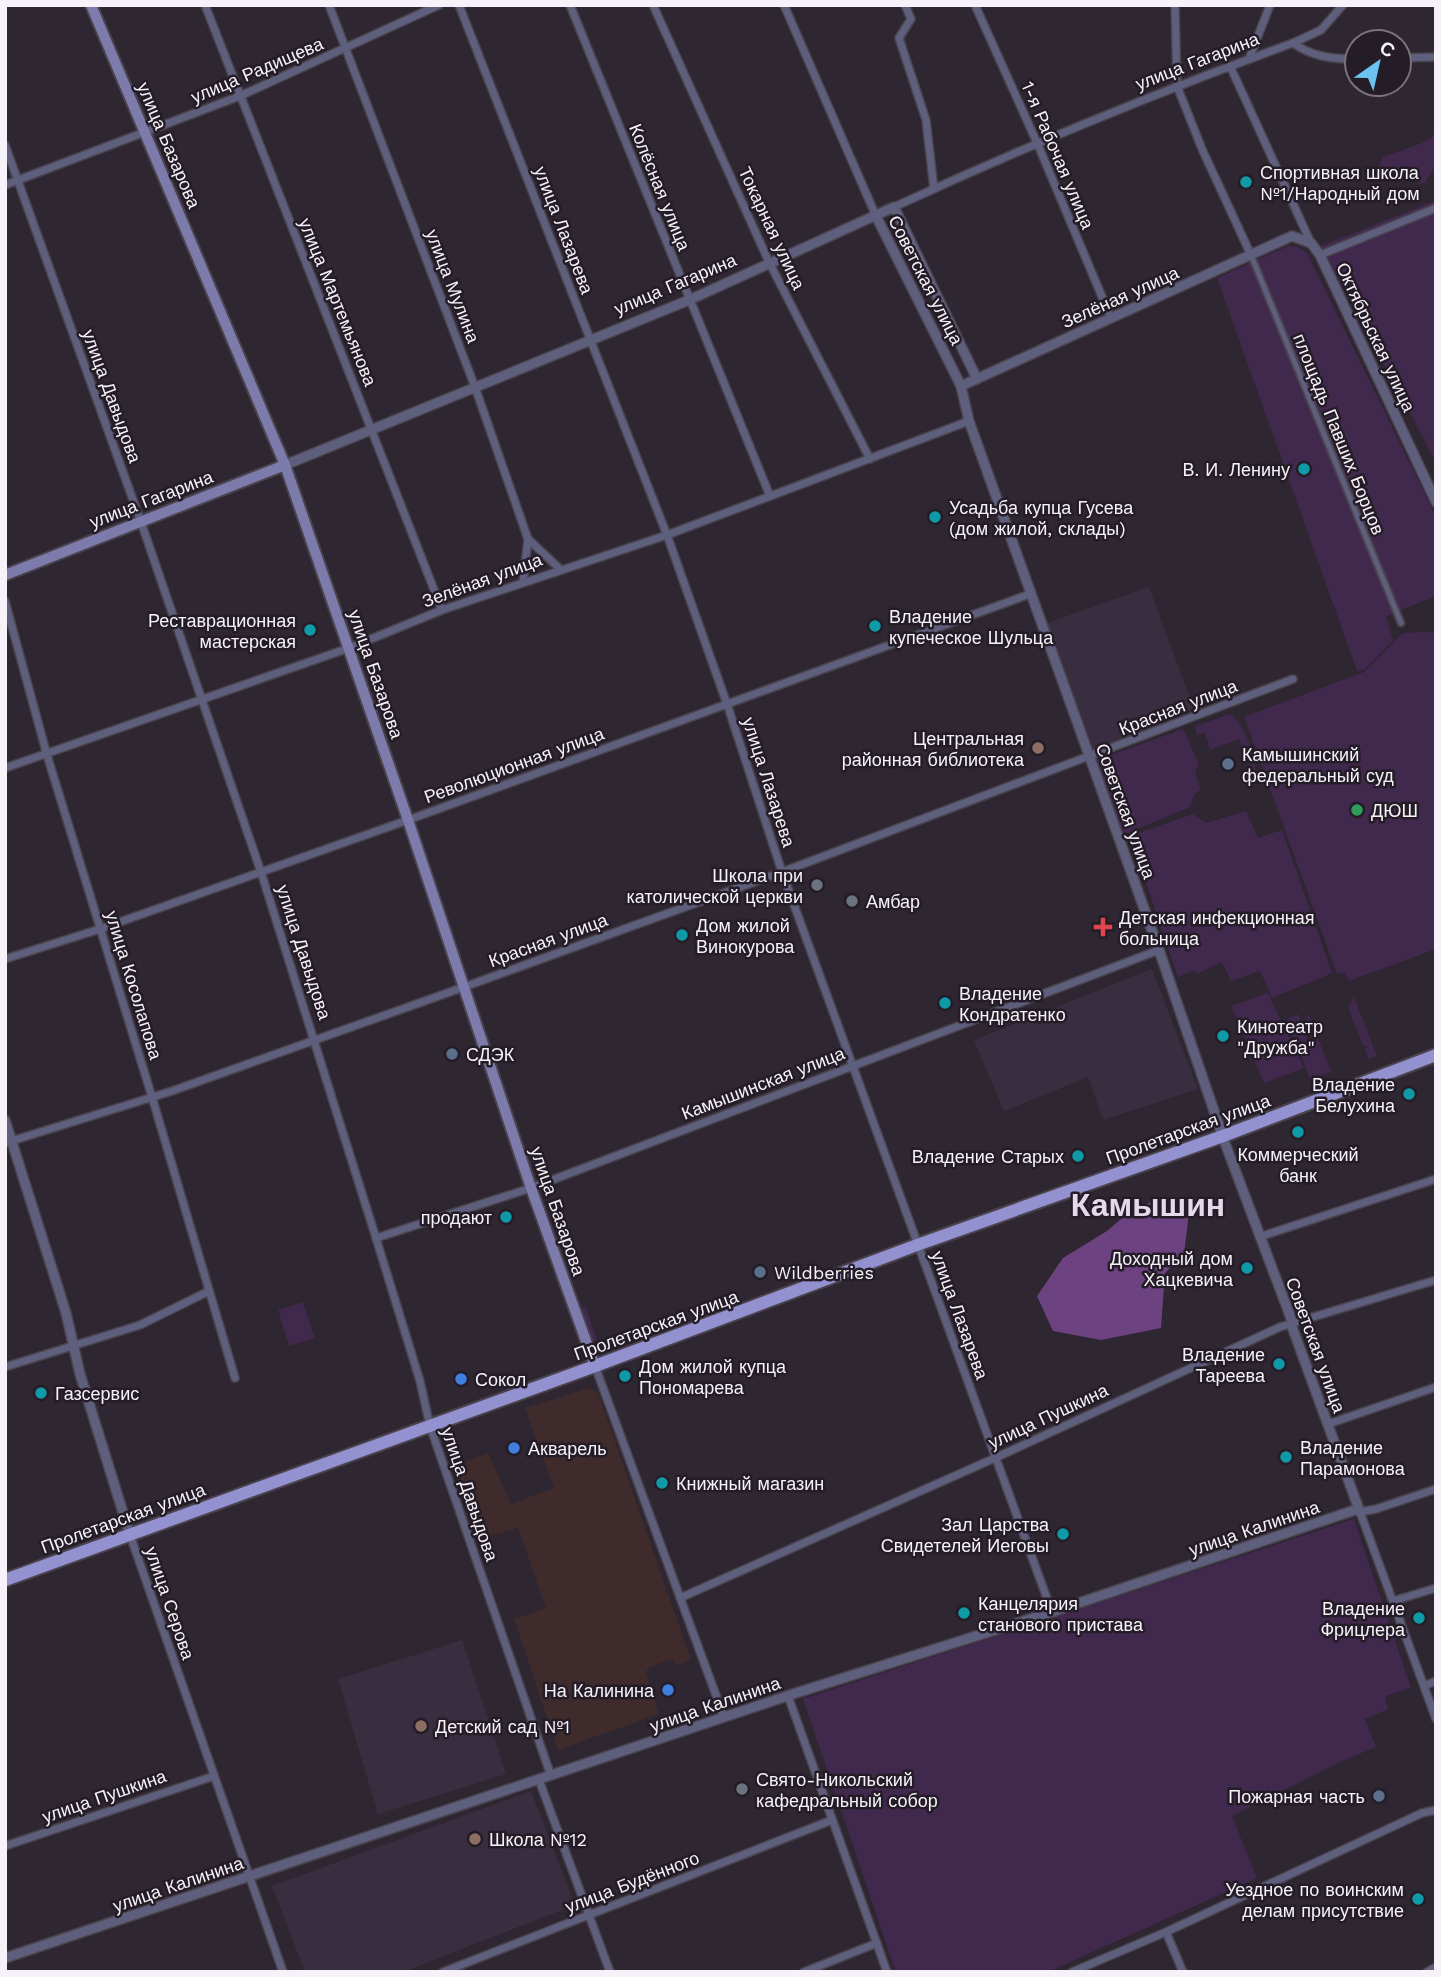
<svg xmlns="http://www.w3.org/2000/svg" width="1441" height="1977" viewBox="0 0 1441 1977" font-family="'Work Sans',sans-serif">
	<rect width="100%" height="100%" fill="#2e2631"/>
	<path fill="#3f2b2b" d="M589 1388 598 1393 691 1660 676 1666 674 1659 649 1667 646 1672 659 1714 558 1750 514 1619 546 1608 518 1528 480 1539 455 1465 488 1453 511 1504 554 1488 525 1408Z"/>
	<g fill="#392e3f">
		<path d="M1149 587 1194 709 1094 751 1047 623Z"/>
		<path d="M1152 969 1198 1089 1103 1120 1088 1077 1004 1111 974 1040Z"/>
		<path d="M462 1640 506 1774 378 1814 338 1679Z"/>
		<path d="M531 1791 575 1905 403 1972H305L272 1886Z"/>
	</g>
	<g fill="#41284d">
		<path d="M1436 134V170L1433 169 1425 183 1419 184 1414 175C1399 176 1389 177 1379 166L1383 157 1422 143Z"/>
		<path d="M1436 200V462L1321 246Z"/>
		<path d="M1288 246 1299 247 1307 253 1436 517V596L1386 616 1393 640 1364 670 1357 671 1217 278Z"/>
		<path d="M1425 632 1436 633V949L1349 981 1345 972 1337 974 1244 717 1364 672 1403 633Z"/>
		<path d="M1230 714C1245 724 1257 760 1256 778L1239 739 1210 750 1205 733 1197 735 1195 726Z"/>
		<path d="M1183 729 1199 764 1195 773 1201 790 1194 795 1190 807 1123 835 1097 760Z"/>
		<path d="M1246 811 1258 838 1282 830 1332 973 1272 998 1260 971 1231 981 1222 962 1197 974 1195 970 1178 977 1130 836 1193 814 1206 823Z"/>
		<path d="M1268 993 1304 1068 1264 1083 1231 1006Z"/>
		<path d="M1354 997 1377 1056 1368 1059 1365 1049 1370 1045 1363 1046 1348 1007Z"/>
		<path d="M1298 1014 1309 1046 1314 1044 1305 1022 1309 1015 1331 1072 1310 1079 1287 1019Z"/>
		<path d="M303 1302 315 1338 289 1346 278 1310Z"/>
		<path d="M586 1307 597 1340 591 1342 577 1310Z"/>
		<path d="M1354 1519 1411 1688 1385 1696 1388 1709 1365 1719 1376 1747 1338 1763 1232 1816 1257 1878 1048 1972H896L803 1699Z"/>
	</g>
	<path fill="#6d4280" d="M1161 1197 1183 1201 1189 1213 1184 1254 1165 1273 1161 1328 1101 1340 1053 1331 1037 1296 1063 1258 1107 1231 1128 1213Z"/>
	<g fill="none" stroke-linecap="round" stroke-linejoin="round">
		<g stroke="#4a434d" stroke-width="9">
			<path id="pedestrian" d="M1251 255 1401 623"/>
		</g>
		<g stroke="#4a434d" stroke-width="10">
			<g id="minor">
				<path d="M205 5 442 610"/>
				<path d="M329 5 475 387 528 539 560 569"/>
				<path d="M459 5 667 535 727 704 782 872 1052 1612"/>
				<path d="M570 5 770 496"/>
				<path d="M653 5 769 262 870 459"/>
				<path d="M784 5 876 216"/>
				<path d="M905 5 911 19 899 38 926 120 934 189"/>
				<path d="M975 5 1038 145 1111 318"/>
				<path d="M1175 5 1177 86 1202 149 1251 255"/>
				<path d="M1293 43 1321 30 1343 5"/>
				<path d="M1399 58 1436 57"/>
				<path d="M1249 59 1270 5"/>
				<path d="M1230 66 1311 243"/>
				<path d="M5 145 141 522 261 872 376 1238 420 1381 430 1426 551 1776"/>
				<path d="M5 185 240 96 439 5"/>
				<path d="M894 207C1024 147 1158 92 1293 43 1312 57 1333 59 1357 59"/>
				<path d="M1320 255 1436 208"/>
				<path d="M523 582 528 539"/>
				<path d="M5 601 47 755 152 1097 235 1378"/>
				<path d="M5 768 349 648 442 610 667 535 969 421"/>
				<path d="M5 959 100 929 408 820 1030 594"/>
				<path d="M5 1143 172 1091 464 987 782 872 1293 679"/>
				<path d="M1259 1237 1436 1179"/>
				<path d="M376 1238 531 1188 1159 950"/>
				<path d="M595 1366 724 1717"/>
				<path d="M5 1367 140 1325 209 1291"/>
				<path d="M1328 1424 1436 1387"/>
				<path d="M1436 1489 1376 1509 1360 1512 1436 1719"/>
				<path d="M130 1535 283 1972"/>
				<path d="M680 1598 995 1458 1280 1327 1436 1280"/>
				<path d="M1393 1601 1436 1588"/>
				<path d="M1424 1686 1436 1681"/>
				<path d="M788 1696 887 1972"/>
				<path d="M539 1780 610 1972"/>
				<path d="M5 1846 214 1776"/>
				<path d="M1166 1932 1183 1972"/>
				<path d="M443 1972 832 1820"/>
				<path d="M804 1972 877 1943"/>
				<path d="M1072 1972 1166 1932 1422 1813 1436 1810"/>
				<path d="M1427 1972 1436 1967"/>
			</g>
		</g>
		<g stroke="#4a434d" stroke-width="12">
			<g id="tertiary">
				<path d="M961 386 1292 236 1311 243 1320 255 1436 502"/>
				<path d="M285 465 689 300 894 207 977 379"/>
				<path d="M5 1120 66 1313 80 1374 130 1535"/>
				<path d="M5 1958 796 1693 1052 1612 1358 1509 1360 1512 1291 1324 1292 1321 1225 1143 1159 950 969 421 961 386 876 216"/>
			</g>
		</g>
		<g stroke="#4a434d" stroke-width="14">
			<g id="secondary">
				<path d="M91 5 285 465 408 820 531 1188 595 1366"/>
				<path d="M5 575 285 465"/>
			</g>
		</g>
		<g stroke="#4a434d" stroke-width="16">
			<path id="primary" d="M5 1580 595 1366 917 1245 1223 1136 1436 1055"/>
		</g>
		<use href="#pedestrian" stroke="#5e5e7d" stroke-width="5"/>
		<use href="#minor" stroke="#5e5e7d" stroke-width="7"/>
		<use href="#tertiary" stroke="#5e5e7d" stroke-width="9"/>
		<use href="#secondary" stroke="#7c7bac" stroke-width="10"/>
		<use href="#primary" stroke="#9391d0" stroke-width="12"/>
	</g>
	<g fill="#0f9aa8" stroke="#241c27" stroke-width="2.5">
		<circle cx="1246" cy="182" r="7"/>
		<circle cx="1304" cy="469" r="7"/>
		<circle cx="935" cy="517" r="7"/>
		<circle cx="875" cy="626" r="7"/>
		<circle cx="310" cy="630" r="7"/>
		<circle cx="682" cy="935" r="7"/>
		<circle cx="945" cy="1003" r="7"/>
		<circle cx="1223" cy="1036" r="7"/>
		<circle cx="1409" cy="1094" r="7"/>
		<circle cx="1298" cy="1132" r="7"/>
		<circle cx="1078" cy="1156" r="7"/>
		<circle cx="506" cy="1217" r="7"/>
		<circle cx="1247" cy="1268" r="7"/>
		<circle cx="1279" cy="1364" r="7"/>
		<circle cx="625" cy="1376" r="7"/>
		<circle cx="41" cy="1393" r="7"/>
		<circle cx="1286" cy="1457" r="7"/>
		<circle cx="662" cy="1483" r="7"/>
		<circle cx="1063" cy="1534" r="7"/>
		<circle cx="964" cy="1613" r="7"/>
		<circle cx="1419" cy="1618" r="7"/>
		<circle cx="1418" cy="1899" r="7"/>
	</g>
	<g fill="#8d6e63" stroke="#241c27" stroke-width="2.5">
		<circle cx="1038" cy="748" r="7"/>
		<circle cx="421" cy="1726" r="7"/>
		<circle cx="475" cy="1839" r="7"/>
	</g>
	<g fill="#5c6f8a" stroke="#241c27" stroke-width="2.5">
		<circle cx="1228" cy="764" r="7"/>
		<circle cx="452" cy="1054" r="7"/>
		<circle cx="760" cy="1272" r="7"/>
		<circle cx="1379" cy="1796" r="7"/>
	</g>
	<circle fill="#2e9e5b" stroke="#241c27" stroke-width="2.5" cx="1357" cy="810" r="7"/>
	<g fill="#6b7280" stroke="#241c27" stroke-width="2.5">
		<circle cx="817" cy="885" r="7"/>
		<circle cx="852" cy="901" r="7"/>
		<circle cx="742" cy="1789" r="7"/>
	</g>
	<path fill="#e0444e" stroke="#241c27" stroke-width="2.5" d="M1099.5 916.5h7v7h7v7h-7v7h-7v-7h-7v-7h7z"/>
	<g fill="#3f7fe0" stroke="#241c27" stroke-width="2.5">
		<circle cx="461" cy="1379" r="7"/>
		<circle cx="514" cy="1448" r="7"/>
		<circle cx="668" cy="1690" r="7"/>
	</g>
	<g text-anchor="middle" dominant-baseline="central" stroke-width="5" stroke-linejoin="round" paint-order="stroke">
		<g font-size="18" fill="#f7f2f9" stroke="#241c27">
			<text transform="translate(1197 61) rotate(-21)">улица Гагарина</text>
			<text transform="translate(257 70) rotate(-23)">улица Радищева</text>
			<text transform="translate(169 145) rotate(67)">улица Базарова</text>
			<text transform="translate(1058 155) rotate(67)">1-я Рабочая улица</text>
			<text transform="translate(660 187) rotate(68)">Колёсная улица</text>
			<text transform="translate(772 228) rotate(65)">Токарная улица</text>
			<text transform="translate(564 230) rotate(69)">улица Лазарева</text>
			<text transform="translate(926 280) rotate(63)">Советская улица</text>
			<text transform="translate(675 284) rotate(-23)">улица Гагарина</text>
			<text transform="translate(453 286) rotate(69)">улица Мулина</text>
			<text transform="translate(1120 297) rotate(-24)">Зелёная улица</text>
			<text transform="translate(338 302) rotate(68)">улица Мартемьянова</text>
			<text transform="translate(1376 337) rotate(65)">Октябрьская улица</text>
			<text transform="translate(112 396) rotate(70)">улица Давыдова</text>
			<text transform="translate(1339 434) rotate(68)">площадь Павших Борцов</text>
			<text transform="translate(151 499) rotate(-21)">улица Гагарина</text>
			<text transform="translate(482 580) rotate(-20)">Зелёная улица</text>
			<text transform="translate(376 674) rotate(71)">улица Базарова</text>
			<text transform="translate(1178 707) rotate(-21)">Красная улица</text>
			<text transform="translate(514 765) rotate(-20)">Революционная улица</text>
			<text transform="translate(769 782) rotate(72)">улица Лазарева</text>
			<text transform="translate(1126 811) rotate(70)">Советская улица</text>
			<text transform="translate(548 940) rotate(-20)">Красная улица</text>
			<text transform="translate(304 952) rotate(72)">улица Давыдова</text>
			<text transform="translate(134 985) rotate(73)">улица Косолапова</text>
			<text transform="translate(763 1083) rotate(-21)">Камышинская улица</text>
			<text transform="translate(1188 1129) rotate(-20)">Пролетарская улица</text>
			<text transform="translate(558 1211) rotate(71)">улица Базарова</text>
			<text transform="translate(960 1315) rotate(70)">улица Лазарева</text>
			<text transform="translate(656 1325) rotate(-20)">Пролетарская улица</text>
			<text transform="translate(1316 1345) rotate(70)">Советская улица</text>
			<text transform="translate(1048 1416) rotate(-25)">улица Пушкина</text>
			<text transform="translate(470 1494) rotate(71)">улица Давыдова</text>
			<text transform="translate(123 1518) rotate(-20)">Пролетарская улица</text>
			<text transform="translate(1254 1528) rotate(-19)">улица Калинина</text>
			<text transform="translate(170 1603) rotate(71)">улица Серова</text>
			<text transform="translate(715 1704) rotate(-19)">улица Калинина</text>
			<text transform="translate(104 1796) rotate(-19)">улица Пушкина</text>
			<text transform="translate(632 1882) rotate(-21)">улица Будённого</text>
			<text transform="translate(178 1884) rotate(-19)">улица Калинина</text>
		</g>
		<g font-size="18" fill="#f7f2f9" stroke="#241c27" text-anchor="start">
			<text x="1260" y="172">Спортивная школа<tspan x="1260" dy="21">№1/Народный дом</tspan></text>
			<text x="1290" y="469" text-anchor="end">В. И. Ленину</text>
			<text x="949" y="507">Усадьба купца Гусева<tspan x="949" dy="21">(дом жилой, склады)</tspan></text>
			<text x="889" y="616">Владение<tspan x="889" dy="21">купеческое Шульца</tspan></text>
			<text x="296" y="620" text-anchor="end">Реставрационная<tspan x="296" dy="21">мастерская</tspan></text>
			<text x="1024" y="738" text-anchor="end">Центральная<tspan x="1024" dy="21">районная библиотека</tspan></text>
			<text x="1242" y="754">Камышинский<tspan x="1242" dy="21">федеральный суд</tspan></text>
			<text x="1371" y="810">ДЮШ</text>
			<text x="803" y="875" text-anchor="end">Школа при<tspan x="803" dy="21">католической церкви</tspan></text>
			<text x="866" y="901">Амбар</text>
			<text x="1119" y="917">Детская инфекционная<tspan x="1119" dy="21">больница</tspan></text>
			<text x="696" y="925">Дом жилой<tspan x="696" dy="21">Винокурова</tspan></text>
			<text x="959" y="993">Владение<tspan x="959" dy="21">Кондратенко</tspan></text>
			<text x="1237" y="1026">Кинотеатр<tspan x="1237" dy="21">"Дружба"</tspan></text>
			<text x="466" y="1054">СДЭК</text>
			<text x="1395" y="1084" text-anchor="end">Владение<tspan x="1395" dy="21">Белухина</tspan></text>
			<text x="1298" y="1154" text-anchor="middle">Коммерческий<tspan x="1298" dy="21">банк</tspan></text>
			<text x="1064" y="1156" text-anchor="end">Владение Старых</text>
			<text x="492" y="1217" text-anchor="end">продают</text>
			<text x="1233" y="1258" text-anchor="end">Доходный дом<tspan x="1233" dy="21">Хацкевича</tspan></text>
			<text x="774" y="1272">Wildberries</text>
			<text x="1265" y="1354" text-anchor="end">Владение<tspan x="1265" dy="21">Тареева</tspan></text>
			<text x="639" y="1366">Дом жилой купца<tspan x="639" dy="21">Пономарева</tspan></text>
			<text x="475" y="1379">Сокол</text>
			<text x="55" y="1393">Газсервис</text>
			<text x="1300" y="1447">Владение<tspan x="1300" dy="21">Парамонова</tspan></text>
			<text x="528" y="1448">Акварель</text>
			<text x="676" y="1483">Книжный магазин</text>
			<text x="1049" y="1524" text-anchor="end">Зал Царства<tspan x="1049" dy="21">Свидетелей Иеговы</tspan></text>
			<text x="978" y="1603">Канцелярия<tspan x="978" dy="21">станового пристава</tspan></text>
			<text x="1405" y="1608" text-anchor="end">Владение<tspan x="1405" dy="21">Фрицлера</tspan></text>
			<text x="654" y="1690" text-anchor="end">На Калинина</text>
			<text x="435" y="1726">Детский сад №1</text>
			<text x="756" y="1779">Свято-Никольский<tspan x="756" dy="21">кафедральный собор</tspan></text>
			<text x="1365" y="1796" text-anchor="end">Пожарная часть</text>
			<text x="489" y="1839">Школа №12</text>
			<text x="1404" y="1889" text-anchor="end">Уездное по воинским<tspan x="1404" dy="21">делам присутствие</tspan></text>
		</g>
		<g font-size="32" font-weight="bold" fill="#e4dae9" stroke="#241c27">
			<text x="1148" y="1205">Камышин</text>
		</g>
	</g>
	<rect width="1441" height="1977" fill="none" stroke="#f7f2f9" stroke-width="14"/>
	<g transform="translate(1378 63) rotate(34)"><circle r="33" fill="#241c27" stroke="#78727b" stroke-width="2"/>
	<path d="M0-5L12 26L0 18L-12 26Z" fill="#6bc3f2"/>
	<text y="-10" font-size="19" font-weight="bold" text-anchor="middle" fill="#f7f2f9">С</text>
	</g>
</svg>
